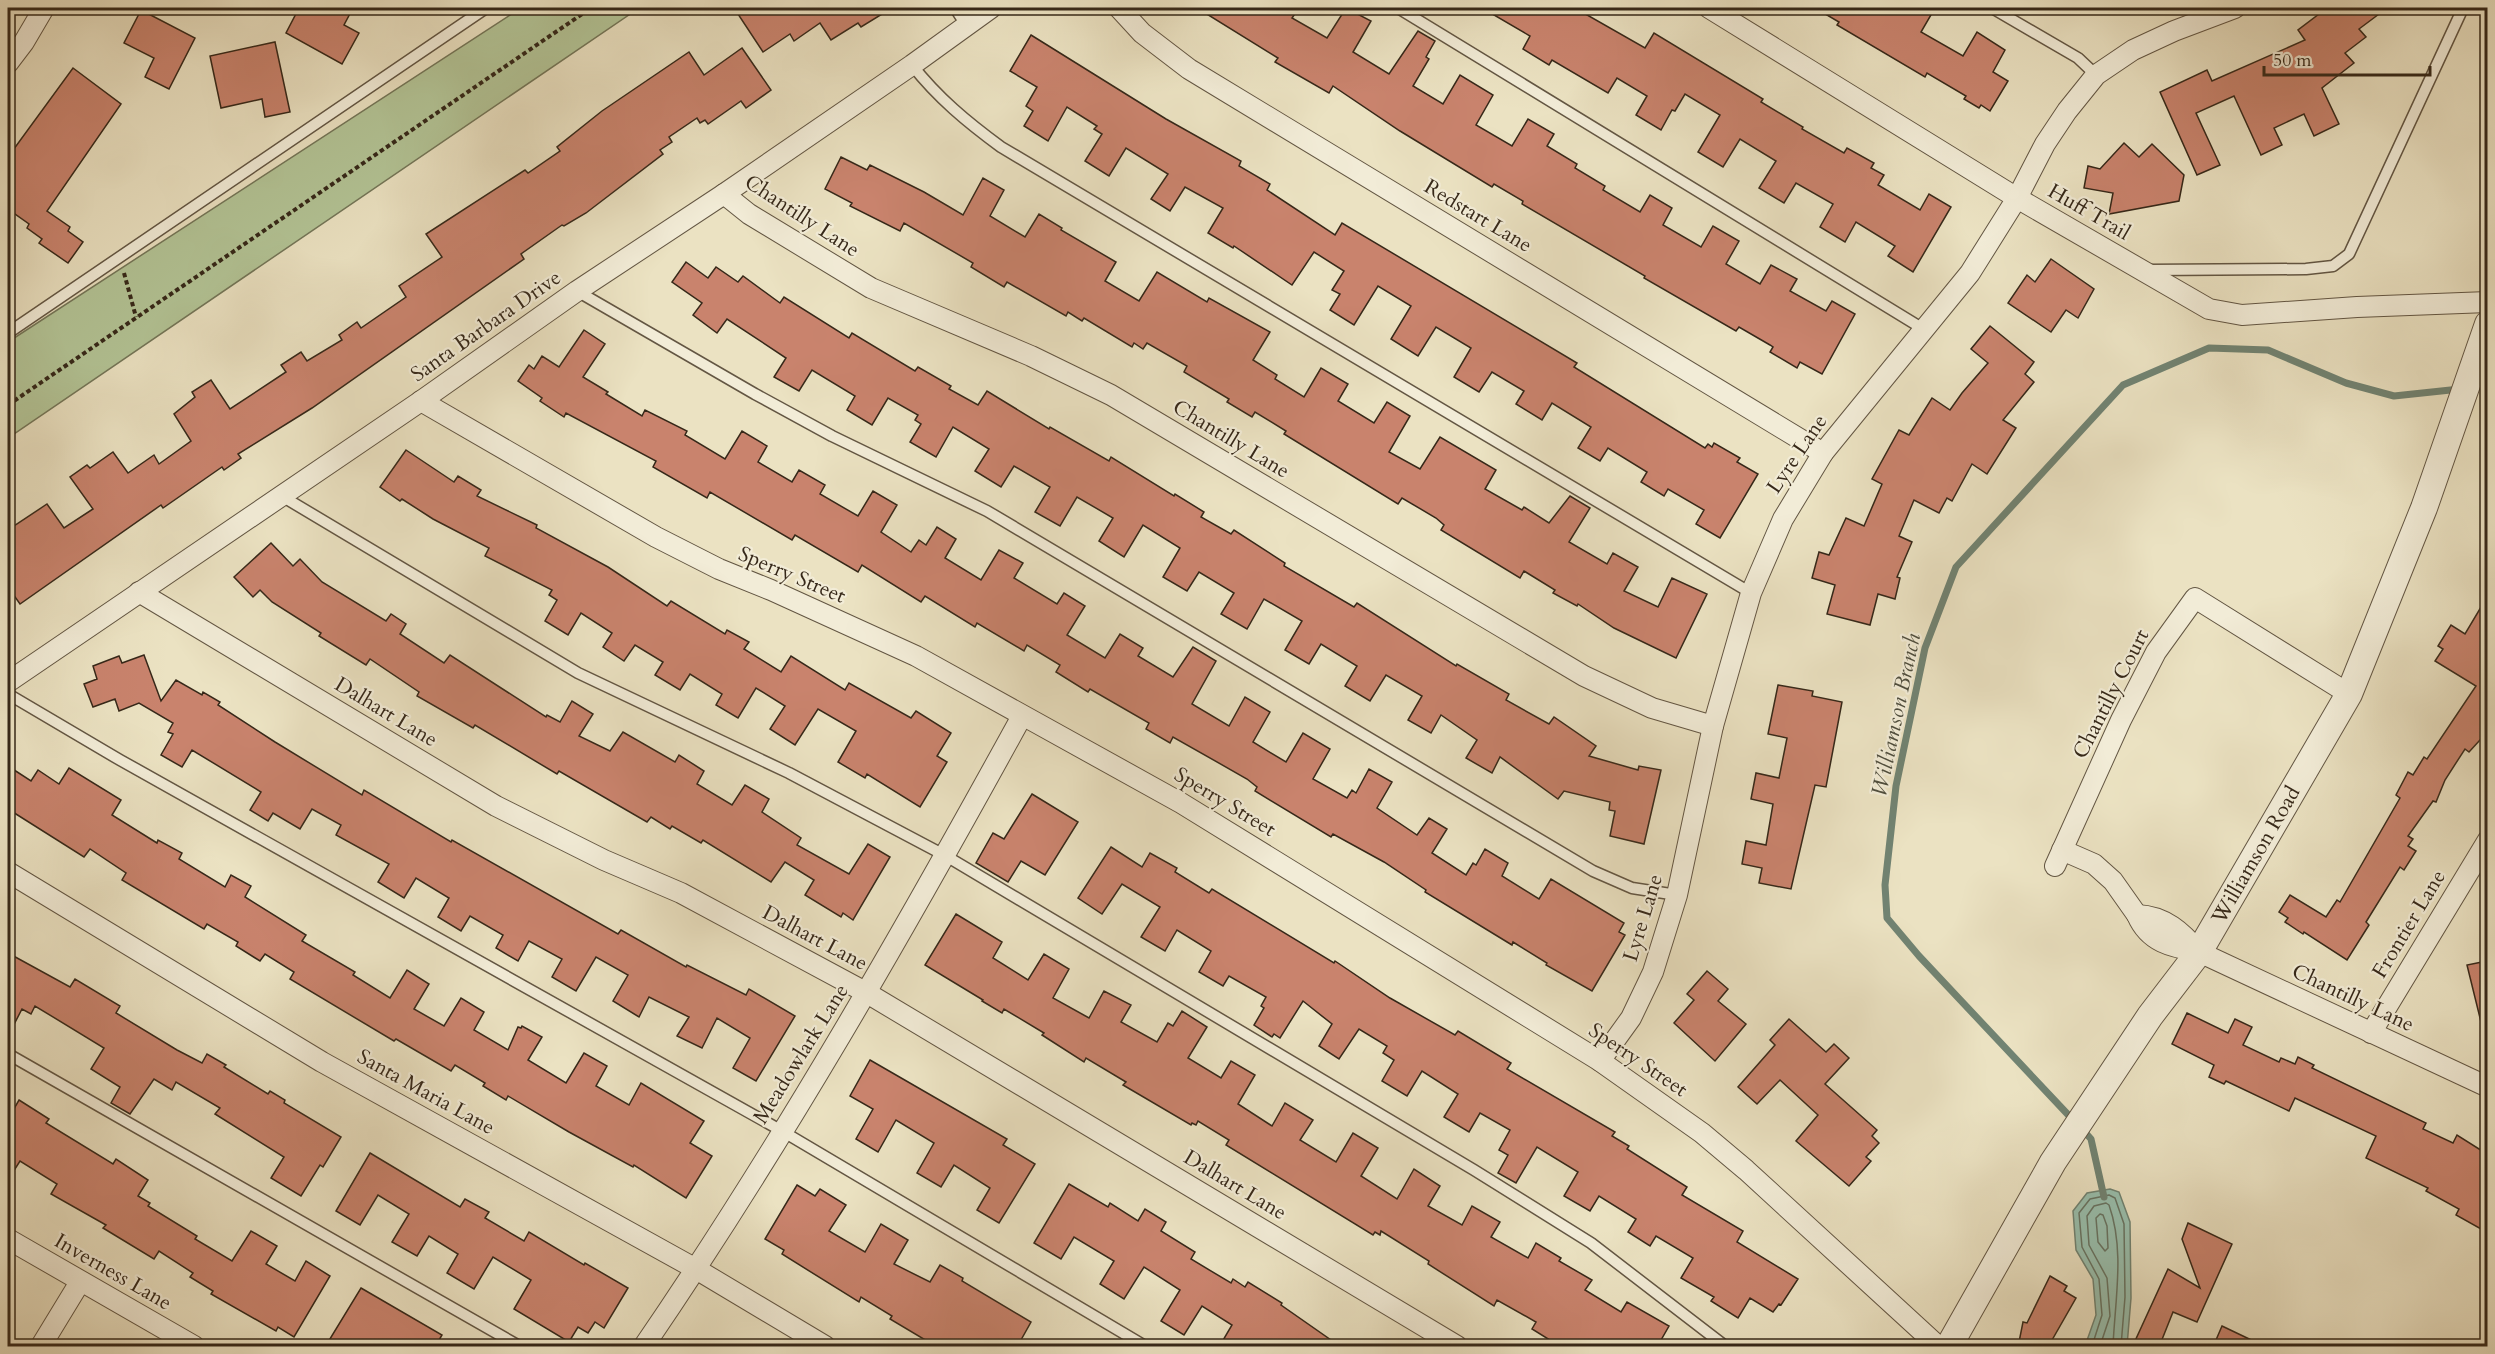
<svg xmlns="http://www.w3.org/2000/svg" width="2495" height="1354" viewBox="0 0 2495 1354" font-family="Cardo,serif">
	<rect width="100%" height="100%" fill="#ebe2c2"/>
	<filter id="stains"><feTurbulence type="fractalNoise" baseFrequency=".00333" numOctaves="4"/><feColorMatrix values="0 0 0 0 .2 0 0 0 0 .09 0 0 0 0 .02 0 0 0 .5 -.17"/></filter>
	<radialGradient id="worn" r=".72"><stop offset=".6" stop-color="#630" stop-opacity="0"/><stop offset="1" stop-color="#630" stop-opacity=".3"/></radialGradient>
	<path fill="#b3c496" stroke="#747658" stroke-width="1.5" d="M521 8H639L8 438V342Z"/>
	<path fill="#99bfad" stroke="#718372" stroke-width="1.5" d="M2110 1189 2119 1192 2130 1222 2131 1298 2127 1346H2085L2096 1315 2093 1279 2076 1250 2073 1211 2087 1193Z"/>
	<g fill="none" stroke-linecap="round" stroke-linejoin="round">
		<g stroke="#687463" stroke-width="1.5">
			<path d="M2100 1214 2103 1215 2107 1226 2108 1248 2105 1251 2098 1242 2096 1218Z"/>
			<path d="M2092 1346 2102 1315 2099 1279 2082 1247 2079 1213 2090 1199 2109 1195 2115 1198 2124 1224 2125 1297 2121 1346"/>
			<path d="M2100 1346 2110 1316 2107 1278 2089 1245 2087 1216 2094 1206 2106 1203 2109 1205C2125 1250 2115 1300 2113 1346"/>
		</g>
		<g stroke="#718372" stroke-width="7">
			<path d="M2471 388 2488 386"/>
			<path d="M2074 1121 1919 956 1887 918 1885 885 1896 786 1925 648 1956 567 2123 385 2209 348 2268 350 2346 383 2394 396 2460 389"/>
			<path d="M2082 1129 2091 1139 2104 1197"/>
		</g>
	</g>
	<g fill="#c9836d" stroke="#362819" stroke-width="1.5">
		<path d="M299 8H353L344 25 359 33 342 64 286 33Z"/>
		<path d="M734 8H892L861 27 858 23 831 40 820 23 794 41 790 34 763 52Z"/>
		<path d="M1197 8H1299L1292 18 1327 38 1346 8 1371 21 1353 52 1389 74 1418 31 1435 41 1426 57 1429 59 1413 86 1443 104 1460 75 1493 95 1476 125 1512 146 1528 119 1554 134 1547 146 1577 164 1575 168 1605 186 1603 190 1640 212 1650 195 1672 208 1663 225 1701 247 1713 226 1739 241 1726 264 1760 284 1771 265 1797 279 1790 291 1826 311 1832 301 1855 314 1822 374 1800 362 1797 368 1770 352 1773 347 1770 345 1739 327 1736 331 1644 278 1645 276 1522 204 1523 201 1494 184 1492 187 1400 131 1333 86 1329 93 1275 62 1278 58Z"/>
		<path d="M1482 8H1575L1645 48 1654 33 1763 99 1761 102 1803 127 1802 129 1844 153 1847 148 1874 163 1871 168 1884 175 1878 185 1920 210 1929 194 1951 207 1913 272 1888 256 1895 246 1856 222 1845 242 1820 227 1833 204 1796 183 1784 203 1759 188 1776 161 1740 139 1723 167 1698 152 1720 115 1685 94 1675 111 1672 110 1661 130 1636 115 1647 96 1617 78 1608 93 1552 60 1549 65 1523 49 1530 36Z"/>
		<path d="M1815 8H1935L1921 32 1963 56 1977 32 2005 50 1993 72 2008 81 1990 111 1981 105 1979 108 1964 99 1966 96 1927 73 1925 77 1837 25 1839 22Z"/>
		<path d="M2327 8H2387L2359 29 2366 37 2345 53 2354 63 2322 88 2339 124 2314 136 2304 114 2274 128 2282 145 2261 155 2234 96 2196 113 2220 165 2197 175 2160 92 2207 70 2212 81 2305 40 2298 30Z"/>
		<path d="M141 10 195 38 169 89 145 77 154 58 124 43Z"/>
		<path d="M1031 35 1166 119 1241 161 1239 166 1270 184 1267 190 1335 235 1342 223 1577 363 1574 367 1705 448 1708 444 1712 447 1714 443 1740 458 1737 462 1758 474 1720 538 1696 524 1704 510 1668 489 1664 496 1641 482 1647 472 1608 448 1600 461 1578 448 1591 427 1552 403 1542 420 1516 404 1524 391 1492 372 1479 392 1454 377 1471 348 1436 327 1418 356 1391 339 1411 306 1378 286 1354 325 1330 310 1340 294 1332 290 1344 271 1314 252 1292 285 1234 246 1233 248 1208 233 1223 208 1185 187 1170 211 1151 199 1168 174 1126 148 1109 176 1085 161 1102 134 1094 129 1097 126 1067 107 1048 141 1024 126 1033 111 1026 106 1037 87 1010 71Z"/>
		<path d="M275 42 290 112 265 117 262 99 221 108 210 56Z"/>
		<path d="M742 48 771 90 746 108 741 101 708 124 705 120 700 123 697 118 669 137 672 142 660 150 663 154 586 213 564 226 562 225 521 254 524 259 312 408 238 454 241 458 224 470 222 467 163 508 161 505 20 604 8 587V530L47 504 64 528 93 509 70 477 87 465 90 468 113 452 128 473 154 455 159 464 191 441 174 414 195 397 192 392 211 380 230 409 286 372 281 365 301 352 307 361 342 340 339 335 357 322 361 328 406 297 399 286 442 257 426 234 525 170 528 173 560 151 557 147 602 111 689 52 704 75Z"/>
		<path d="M73 68 121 104 47 211 70 227 68 231 83 242 68 263 39 243 42 239 27 228 29 224 8 209V157Z"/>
		<path d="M2124 143 2139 157 2152 144 2184 175 2179 201 2109 214 2113 193 2084 188 2088 166 2100 169Z"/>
		<path d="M841 157 867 170 870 165 924 192 963 215 983 178 1004 190 990 216 1025 237 1039 214 1062 228 1061 230 1116 262 1105 281 1139 301 1157 272 1207 302 1209 298 1270 332 1253 360 1277 375 1275 379 1304 397 1321 368 1348 384 1338 401 1374 423 1387 402 1410 416 1389 452 1420 469 1440 437 1496 470 1485 489 1522 510 1524 507 1549 523 1570 496 1590 508 1569 542 1607 564 1613 553 1638 567 1624 591 1658 607 1672 578 1707 594 1676 658 1614 628 1578 604 1577 606 1553 593 1555 590 1524 571 1520 578 1441 530 1444 525 1436 518 1402 498 1398 504 1284 434 1286 431 1255 412 1252 417 1227 402 1229 399 1184 372 1187 366 1147 343 1143 349 1134 343 1132 347 1084 318 1082 321 1068 312 1066 316 1007 282 1004 287 971 267 973 263 904 223 900 231 850 206 852 203 825 189Z"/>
		<path d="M2051 259 2094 289 2078 318 2066 310 2051 332 2008 303 2027 275 2035 282Z"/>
		<path d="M686 262 708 278 716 267 738 282 743 276 780 303 784 297 849 338 852 333 915 371 918 367 951 386 949 389 978 405 987 391 1049 429 1050 427 1109 461 1111 457 1174 496 1175 494 1204 512 1201 517 1231 534 1234 530 1285 563 1284 566 1354 607 1357 603 1456 666 1457 664 1509 694 1506 700 1549 724 1554 717 1596 746 1589 756 1638 770 1639 766 1661 770 1644 844 1610 836 1615 811 1609 810 1610 802 1564 791 1558 799 1500 757 1492 773 1466 758 1477 740 1441 715 1431 733 1408 720 1422 696 1386 675 1370 701 1345 686 1357 666 1321 644 1309 664 1285 650 1302 621 1264 599 1247 629 1221 614 1234 593 1199 572 1187 591 1163 577 1180 548 1143 525 1124 557 1099 541 1113 518 1077 497 1060 526 1035 512 1050 487 1014 466 1001 487 975 471 989 449 953 427 936 457 910 442 921 424 915 420 918 415 888 398 872 425 847 410 855 396 812 370 799 391 774 377 786 358 727 319 717 333 693 315 702 303 672 282Z"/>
		<path d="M1990 326 2034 362 2025 374 2034 382 2003 420 2016 428 1987 474 1972 464 1952 501 1947 498 1939 513 1914 500 1899 536 1912 542 1897 577 1900 578 1895 599 1878 594 1870 625 1827 614 1835 585 1812 578 1819 552 1829 555 1846 518 1864 526 1882 484 1872 479 1899 430 1909 435 1932 398 1950 410 1962 393 1988 363 1971 349Z"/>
		<path d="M584 330 605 344 583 377 608 392 606 394 642 416 645 410 687 431 685 435 725 459 742 431 767 446 758 462 792 482 799 470 825 485 820 494 858 516 873 491 897 505 881 532 911 552 919 540 926 545 937 527 956 539 945 558 981 580 999 550 1023 563 1014 578 1057 604 1064 593 1085 606 1067 635 1105 658 1120 634 1143 648 1138 656 1173 677 1193 647 1216 661 1192 704 1229 726 1245 697 1270 712 1253 742 1286 762 1303 733 1330 749 1313 779 1347 798 1352 790 1356 793 1369 769 1392 782 1377 808 1417 835 1429 818 1447 829 1432 853 1466 875 1473 863 1476 865 1485 849 1508 863 1502 876 1539 899 1551 879 1624 923 1619 932 1625 935 1592 991 1546 965 1547 963 1513 942 1512 945 1425 892 1426 890 1384 862 1333 834 1331 837 1255 791 1257 787 1247 779 1173 737 1170 743 1146 729 1149 723 1090 689 1088 692 1056 672 1060 665 1027 645 1024 651 977 623 975 627 925 596 921 602 862 565 858 572 795 535 792 540 710 492 707 498 653 467 656 461 566 413 564 417 540 401 542 398 518 381 529 365 534 369 542 356 559 367Z"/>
		<path d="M406 450 454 482 458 476 481 490 477 496 537 525 536 528 608 567 667 606 671 601 725 634 727 630 749 642 744 649 781 672 791 656 845 690 849 683 911 718 916 711 951 733 937 756 947 762 920 807 867 774 865 778 838 762 856 731 818 709 795 745 770 729 785 706 756 688 738 718 716 705 722 694 690 674 680 690 655 675 663 662 635 645 624 661 603 647 612 633 581 613 568 635 545 621 557 600 549 595 552 590 485 556 489 548 433 519 402 499 400 501 380 487Z"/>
		<path d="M271 543 293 566 300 559 322 582 386 621 391 614 406 624 400 634 444 663 450 655 546 717 547 715 560 722 572 701 593 714 579 736 610 751 623 732 675 762 679 755 704 771 697 784 732 805 745 785 769 799 762 812 801 838 797 845 849 874 868 844 890 857 853 920 843 913 841 917 805 895 814 880 785 862 771 882 703 840 701 843 672 826 670 829 651 817 647 822 559 771 557 774 475 725 473 728 417 696 419 692 370 659 366 665 319 636 321 633 272 602 260 590 253 597 234 577Z"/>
		<path d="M2487 597V745L2480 740 2469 752 2465 749 2445 780 2436 802 2433 801 2408 836 2413 839 2408 846 2416 851 2404 870 2400 867 2366 922 2369 925 2347 960 2304 932 2303 934 2285 922 2288 918 2279 912 2290 895 2326 917 2337 900 2340 902 2400 798 2396 795 2408 772 2413 775 2424 757 2427 759 2476 686 2435 661 2443 649 2438 646 2451 625 2465 634Z"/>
		<path d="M144 655 161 701 176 680 202 695 203 692 220 702 218 705 275 742 362 795 364 790 451 842 452 840 618 934 621 930 686 967 687 965 746 995 749 989 795 1016 756 1081 733 1068 750 1038 717 1018 702 1048 677 1036 689 1017 649 997 639 1017 613 1001 628 975 596 957 576 991 552 977 562 959 529 941 518 961 496 948 503 935 470 916 461 931 438 917 449 898 416 878 404 898 378 882 389 864 336 835 341 825 312 809 300 829 273 813 268 821 250 810 261 792 192 750 182 767 161 755 173 734 168 732 173 723 139 703 119 711 115 699 93 707 84 684 97 679 93 666 119 656 122 663Z"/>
		<path d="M1778 685 1813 691 1812 696 1842 702 1826 787 1815 785 1791 889 1759 883 1762 868 1742 864 1746 841 1766 845 1773 804 1751 799 1756 773 1779 778 1787 738 1768 734Z"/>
		<path d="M8 766 31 781 38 770 59 784 69 768 121 800 112 815 157 843 158 840 182 853 179 859 225 887 231 875 251 886 245 897 306 935 302 941 355 972 353 975 390 998 407 970 429 984 414 1009 444 1026 461 998 484 1012 474 1030 508 1050 518 1027 521 1028 522 1026 542 1037 528 1060 566 1083 584 1053 607 1066 596 1086 629 1105 641 1083 704 1121 690 1143 712 1156 686 1198 634 1165 633 1167 569 1132 508 1096 506 1100 483 1086 485 1083 455 1065 451 1071 396 1039 394 1041 290 979 294 972 265 954 260 961 236 946 238 942 207 924 204 929 122 880 126 873 90 849 84 857 8 809Z"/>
		<path d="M1032 794 1078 822 1045 875 1021 861 1008 882 976 863 993 833 1004 839Z"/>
		<path d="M1111 847 1142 867 1150 853 1177 868 1175 872 1209 893 1212 889 1334 963 1335 961 1390 998 1455 1035 1458 1031 1511 1063 1507 1069 1615 1132 1612 1136 1629 1146 1627 1149 1687 1187 1682 1195 1743 1231 1737 1242 1798 1279 1781 1305 1779 1304 1773 1312 1750 1298 1738 1318 1711 1301 1714 1297 1681 1278 1693 1258 1656 1236 1650 1246 1628 1232 1636 1219 1599 1196 1590 1211 1564 1196 1578 1172 1537 1147 1516 1183 1498 1173 1508 1155 1499 1150 1510 1130 1480 1113 1469 1132 1444 1117 1458 1094 1422 1071 1407 1096 1382 1081 1394 1060 1383 1053 1387 1046 1359 1029 1339 1059 1319 1046 1332 1024 1303 1001 1280 1038 1274 1034 1272 1037 1254 1025 1264 1008 1261 1006 1266 997 1229 976 1223 986 1199 972 1211 951 1177 930 1165 951 1141 937 1160 907 1122 884 1102 914 1078 898Z"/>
		<path d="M956 914 1002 942 993 958 1028 980 1044 954 1069 969 1053 998 1089 1018 1104 991 1131 1005 1121 1022 1157 1042 1168 1023 1173 1026 1182 1011 1207 1027 1188 1058 1221 1078 1231 1061 1255 1075 1238 1104 1272 1126 1285 1103 1313 1120 1300 1140 1336 1162 1353 1133 1378 1148 1361 1176 1397 1199 1414 1169 1440 1186 1428 1206 1462 1225 1472 1206 1500 1222 1491 1237 1528 1258 1536 1243 1561 1258 1559 1261 1592 1280 1585 1290 1621 1312 1627 1302 1669 1326 1657 1347H1561L1532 1329 1536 1322 1497 1300 1494 1306 1428 1264 1429 1261 1381 1231 1380 1235 1375 1232 1373 1235 1226 1145 1229 1140 1198 1121 1196 1125 1192 1123 1191 1125 1123 1085 1126 1082 1086 1058 1084 1062 1042 1035 1044 1033 1004 1009 1002 1013 982 1001 983 1000 925 965Z"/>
		<path d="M8 953 70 987 75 979 120 1006 116 1013 177 1050 202 1063 207 1054 226 1065 224 1067 268 1094 270 1091 285 1100 284 1103 341 1137 323 1167 320 1165 301 1196 271 1178 284 1157 215 1114 220 1108 176 1082 172 1090 154 1079 130 1114 111 1103 120 1087 91 1069 104 1048 35 1006 31 1014 22 1009 8 1036Z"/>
		<path d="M2487 961V1022H2481L2467 965Z"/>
		<path d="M1707 971 1728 989 1718 1001 1746 1024 1715 1061 1674 1023 1694 1000 1687 994Z"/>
		<path d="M2187 1013 2228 1033 2235 1019 2252 1027 2243 1045 2279 1062 2281 1058 2295 1064 2298 1057 2314 1065 2312 1068 2426 1123 2423 1129 2453 1143 2457 1135 2487 1154V1217L2481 1229 2456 1215 2459 1209 2426 1191 2428 1188 2366 1158 2376 1136 2295 1098 2289 1111 2226 1081 2224 1084 2209 1077 2214 1065 2172 1044Z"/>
		<path d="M1789 1019 1826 1052 1834 1044 1849 1058 1825 1084 1877 1130 1872 1136 1879 1143 1866 1157 1871 1161 1849 1186 1796 1141 1818 1115 1780 1080 1757 1104 1738 1087 1775 1045 1770 1040Z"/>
		<path d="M870 1060 1007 1139 1003 1145 1035 1164 999 1223 977 1210 990 1188 954 1165 941 1187 917 1173 934 1143 896 1120 878 1152 856 1139 873 1109 850 1096Z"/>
		<path d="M19 1100 49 1119 46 1123 113 1164 116 1159 148 1180 138 1196 150 1203 148 1206 197 1236 195 1239 232 1261 251 1231 277 1246 266 1264 295 1281 306 1261 330 1276 294 1337 278 1327 276 1331 211 1294 213 1291 190 1277 193 1273 159 1251 154 1259 103 1228 106 1225 51 1194 57 1184 20 1161 8 1180V1119Z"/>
		<path d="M370 1153 460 1207 465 1199 489 1212 485 1218 524 1241 529 1232 584 1265 585 1263 628 1288 604 1328 595 1322 588 1333 578 1327 569 1342 514 1309 531 1280 493 1257 474 1289 447 1273 458 1254 429 1236 417 1256 392 1242 409 1214 378 1195 360 1225 336 1211Z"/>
		<path d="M1069 1184 1108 1207 1110 1203 1138 1221 1145 1209 1166 1222 1161 1231 1195 1252 1191 1259 1231 1283 1233 1279 1245 1287 1248 1282 1282 1303 1281 1305 1341 1347H1219L1232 1325 1202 1306 1184 1335 1161 1321 1180 1290 1144 1267 1124 1299 1100 1284 1114 1261 1074 1237 1061 1259 1034 1243Z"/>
		<path d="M797 1185 815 1196 820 1189 846 1205 829 1231 865 1252 881 1224 908 1240 894 1264 930 1282 940 1265 963 1278 962 1281 1031 1322 1017 1347H937L890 1319 892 1316 861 1297 859 1302 782 1254 784 1250 765 1239Z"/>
		<path d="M2188 1223 2232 1244 2197 1322 2173 1312 2159 1347H2145L2135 1341 2168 1269 2200 1288 2182 1239Z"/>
		<path d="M2050 1276 2067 1286 2064 1291 2076 1298 2048 1347H2018L2023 1322 2027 1323Z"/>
		<path d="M361 1288 442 1335 435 1347H325Z"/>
		<path d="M2222 1326 2266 1347H2213Z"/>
	</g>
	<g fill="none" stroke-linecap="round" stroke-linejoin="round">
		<g stroke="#635643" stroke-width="13">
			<g id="service">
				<path d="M955 8 966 25"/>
				<path d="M1398 8 1925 330"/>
				<path d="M1992 8 2078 58 2096 75"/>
				<path d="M912 65C938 98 967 122 1001 147L1751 593"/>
				<path d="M2148 270 2306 269 2333 266 2349 254 2463 8"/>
				<path d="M577 291 755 394 832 436 987 511 1593 871 1632 888 1677 895"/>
				<path d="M8 333 486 8"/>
				<path d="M280 495 578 673 789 773 946 856 1474 1170 1591 1243 1725 1346"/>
				<path d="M8 694 120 760 782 1131 1145 1346"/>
				<path d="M8 1054 519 1346"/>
			</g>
		</g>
		<g stroke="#635643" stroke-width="22">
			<g id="minor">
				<path d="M1119 8 1142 33 1189 69 1823 453"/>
				<path d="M1709 8 2017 198 2209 309 2242 315 2357 307 2488 302"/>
				<path d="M8 63 24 42 44 8"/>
				<path d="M724 194 749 214 871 288 1031 356 1111 395 1584 676 1652 708 1713 726"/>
				<path d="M421 401 656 537 719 569 771 590 916 656 1181 803 1600 1061 1702 1133 1746 1170 1938 1346"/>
				<path d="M139 592 496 806 604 860 681 893 867 993 1457 1346"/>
				<path d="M8 682 421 401 577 291 724 194 912 65 991 8"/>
				<path d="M2062 850 2094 864 2113 881 2137 915"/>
				<path d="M2055 866 2121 720 2156 652 2195 598 2349 694"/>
				<path d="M8 872 322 1062 696 1269 825 1346"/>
				<path d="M2199 952C2182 932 2165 916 2137 915 2149 943 2172 947 2199 952L2488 1087"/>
				<path d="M2371 1033 2488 840"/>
				<path d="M1600 1061 1631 1018 1653 972 1677 895 1713 726 1751 593 1783 519 1823 453 1970 273 2017 198 2045 144 2067 111 2096 75 2133 50 2174 31 2235 8"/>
				<path d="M8 1239 194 1346"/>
				<path d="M41 1346 80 1282"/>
				<path d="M644 1346C782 1144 904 931 1022 716"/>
			</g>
		</g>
		<g stroke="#635643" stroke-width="28">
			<path id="tertiary" d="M1949 1346 2053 1162 2150 1016 2199 952 2349 694 2424 508 2488 324"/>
		</g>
		<g stroke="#362819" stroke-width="4" stroke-dasharray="4.5 3" stroke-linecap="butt">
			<path d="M124 273 136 317"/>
			<path d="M8 405 591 8"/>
		</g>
		<use href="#service" stroke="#f2ecd7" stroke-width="10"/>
		<use href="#minor" stroke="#f2ecd7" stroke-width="20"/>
		<use href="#tertiary" stroke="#f2ecd7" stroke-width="26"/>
	</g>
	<g text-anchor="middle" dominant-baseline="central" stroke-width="4.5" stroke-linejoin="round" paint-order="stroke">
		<g font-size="21" fill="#362819" stroke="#f2ecd7">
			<text transform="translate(2089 212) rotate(30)">Huff Trail</text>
			<text transform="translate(802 216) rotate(33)">Chantilly Lane</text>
			<text transform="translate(1478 216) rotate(31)">Redstart Lane</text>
			<text transform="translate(486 326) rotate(-35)">Santa Barbara Drive</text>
			<text transform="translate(1231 439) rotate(31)">Chantilly Lane</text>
			<text transform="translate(1797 454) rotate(-56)">Lyre Lane</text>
			<text transform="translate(792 575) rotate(23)">Sperry Street</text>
			<text transform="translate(2111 694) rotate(-63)">Chantilly Court</text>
			<text transform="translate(386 712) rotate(31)">Dalhart Lane</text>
			<text transform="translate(1225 802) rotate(31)">Sperry Street</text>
			<text transform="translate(2256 855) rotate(-60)">Williamson Road</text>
			<text transform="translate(1643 918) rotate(-73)">Lyre Lane</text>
			<text transform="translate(2409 924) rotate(-59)">Frontier Lane</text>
			<text transform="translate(815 938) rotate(28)">Dalhart Lane</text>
			<text transform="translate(2353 998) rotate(25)">Chantilly Lane</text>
			<text transform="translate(801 1054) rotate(-58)">Meadowlark Lane</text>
			<text transform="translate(1638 1060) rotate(34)">Sperry Street</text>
			<text transform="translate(426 1092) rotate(29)">Santa Maria Lane</text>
			<text transform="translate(1235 1185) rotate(31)">Dalhart Lane</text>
			<text transform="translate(113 1272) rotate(30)">Inverness Lane</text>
		</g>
		<g font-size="22" font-style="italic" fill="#4f4e3e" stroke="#f2ecd7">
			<text transform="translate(1896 715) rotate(-78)">Williamson Branch</text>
		</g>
	</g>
	<rect width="2495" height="1354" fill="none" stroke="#ebe2c2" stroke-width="30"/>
	<rect x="9" y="9" width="2477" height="1336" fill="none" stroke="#362819" stroke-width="3"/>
	<rect x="15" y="15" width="2465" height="1324" fill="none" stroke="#362819" stroke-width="1.5"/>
	<path d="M2264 66v9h166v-9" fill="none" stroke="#362819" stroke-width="3"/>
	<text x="2273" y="66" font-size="18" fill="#362819" stroke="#f2ecd7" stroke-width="4.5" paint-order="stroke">50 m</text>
	<rect width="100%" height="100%" filter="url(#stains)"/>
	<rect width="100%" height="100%" fill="url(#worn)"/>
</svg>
